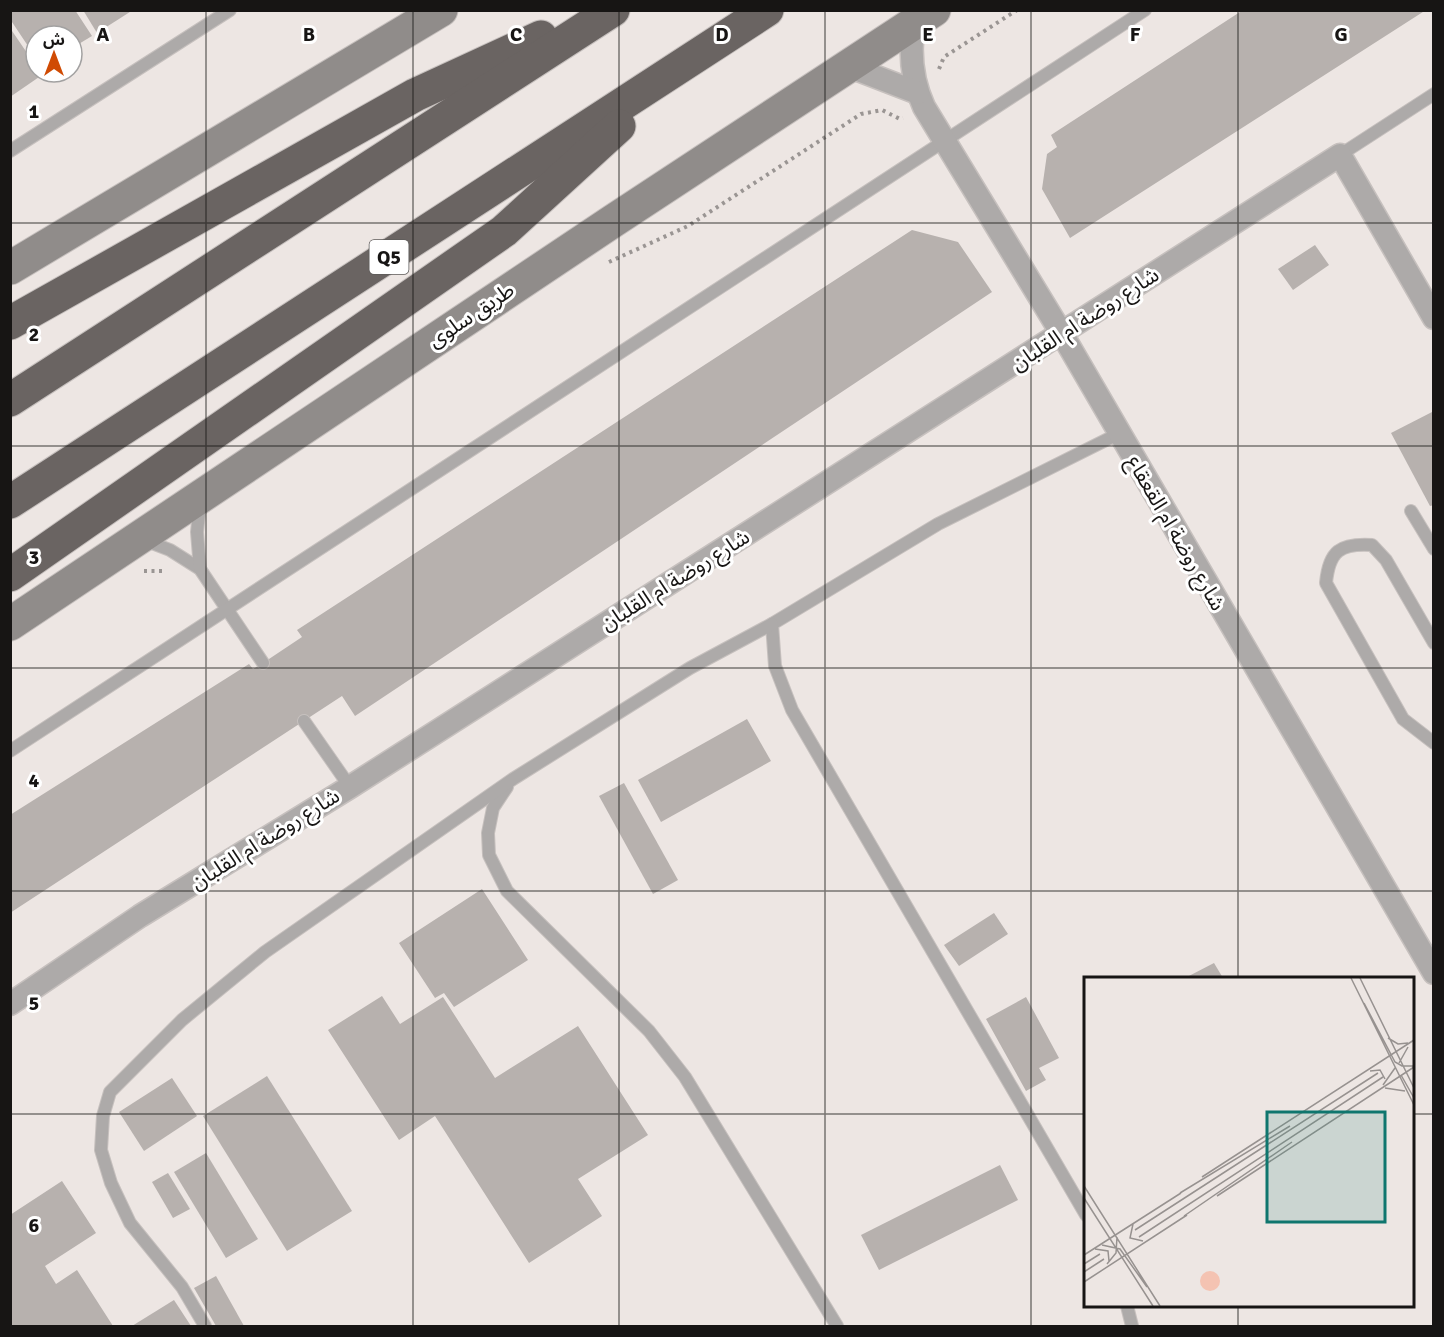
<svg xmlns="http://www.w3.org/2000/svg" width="1444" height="1337" viewBox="0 0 1444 1337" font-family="Signika,'Noto Sans Arabic',sans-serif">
	<rect width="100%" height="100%" fill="#ede6e3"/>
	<g fill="#b7b1ae">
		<path d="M10 10H75L92 36 72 48V36H36V58L10 19Z"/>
		<path d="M83 10H133L97 33Z"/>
		<path d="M1243 10H1426L1070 238 1042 189 1047 154 1057 147 1051 135Z"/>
		<path d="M10 28 36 66V72L42 75 10 97Z"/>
		<path d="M912 230 958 242 992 292 355 716 342 696 10 913V815L249 664 253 669 263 663 302 637 297 630Z"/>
		<path d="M1315 245 1329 265 1293 290 1278 269Z"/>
		<path d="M1434 411V505L1430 506 1391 433Z"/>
		<path d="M747 719 771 761 661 822 638 780Z"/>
		<path d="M624 783 678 880 653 894 599 796Z"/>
		<path d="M482 889 528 960 454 1007 444 993 435 998 399 943Z"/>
		<path d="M994 913 1008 934 959 966 944 945Z"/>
		<path d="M1214 963 1223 978H1185Z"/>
		<path d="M382 996 400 1024 443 997 495 1078 578 1026 648 1135 578 1179 602 1216 529 1263 435 1116 399 1140 328 1030Z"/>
		<path d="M1026 997 1059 1058 1039 1068 1046 1080 1026 1091 986 1019Z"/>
		<path d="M267 1076 352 1211 287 1251 203 1116Z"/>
		<path d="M172 1078 197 1116 144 1151 119 1112Z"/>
		<path d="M206 1153 258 1239 226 1258 174 1172Z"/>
		<path d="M1000 1165 1018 1200 879 1270 861 1235Z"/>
		<path d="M168 1173 190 1209 173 1218 152 1182Z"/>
		<path d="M62 1181 96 1233 45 1266 56 1284 77 1270 113 1326H10V1215Z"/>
		<path d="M216 1276 244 1326H216L194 1288Z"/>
		<path d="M174 1300 191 1326H132Z"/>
	</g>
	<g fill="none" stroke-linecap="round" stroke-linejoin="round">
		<g stroke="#c6c0be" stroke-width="14">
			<g id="lane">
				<path d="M10 151 230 10"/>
				<path d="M1340 155 1434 94"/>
				<path d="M1411 511 1434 549"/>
				<path d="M144 540 170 550 200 569 263 663"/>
				<path d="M200 569 197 532 200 504"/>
				<path d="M1434 643 1386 560 1372 545C1340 543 1329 551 1326 583L1403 719 1434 743"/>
				<path d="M304 721 350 787"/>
				<path d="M10 751 1145 10"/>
				<path d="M507 787 493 808 488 833 489 855 507 891 649 1031 685 1077 837 1326"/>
				<path d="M1086 1215 792 710 775 666 772 624 938 524 1118 434"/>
				<path d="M1127 1306 1132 1326"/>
				<path d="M205 1326 182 1287 130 1223 111 1183 101 1150 103 1116 110 1092 182 1020 265 952 513 779 690 668 772 624"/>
			</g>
		</g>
		<g stroke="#c6c0be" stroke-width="25">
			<g id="street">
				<path d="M914 22C909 52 911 79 924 107L1062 334 1434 973"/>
				<path d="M848 66 918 93"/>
				<path d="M10 1004 140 916 350 787 1340 155 1434 318"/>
			</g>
		</g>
		<g stroke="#c6c0be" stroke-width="35">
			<g id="secondary">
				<path d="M10 268 441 10"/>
				<path d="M10 624 613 221 934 10"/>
			</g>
		</g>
		<g stroke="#c6c0be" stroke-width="35">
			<g id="highway">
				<path d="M10 323 415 95 541 37"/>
				<path d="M10 400 613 10"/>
				<path d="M10 502 767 10"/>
				<path d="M10 575 504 231 619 126"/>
			</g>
		</g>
		<g stroke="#9a9593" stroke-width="4" stroke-dasharray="3 4.5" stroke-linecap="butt">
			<path d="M939 69 944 57 1017 10"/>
			<path d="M609 262 688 226 861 114 882 110 900 119 903 118"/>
			<path d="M144 571H163"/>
		</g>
		<use href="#lane" stroke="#adaaa9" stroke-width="12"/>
		<use href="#street" stroke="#adaaa9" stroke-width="22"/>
		<use href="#secondary" stroke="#908c8a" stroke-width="33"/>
		<use href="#highway" stroke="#6a6462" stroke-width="33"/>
	</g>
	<path fill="none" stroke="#171514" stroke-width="1.5" stroke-opacity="0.55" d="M206 10V1326M413 10V1326M619 10V1326M825 10V1326M1031 10V1326M1238 10V978M10 223H1434M10 446H1434M10 668H1434M10 891H1434M10 1114H1086M1412 1114H1434M1238 1306V1326"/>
	<g text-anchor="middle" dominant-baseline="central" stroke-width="6" stroke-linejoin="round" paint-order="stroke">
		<rect fill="#fff" stroke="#5d5b5a" stroke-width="1.5" x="369.5" y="240" width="39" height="34" rx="4.5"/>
		<g font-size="20" font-weight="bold" fill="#171514">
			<text x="389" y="257">Q5</text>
		</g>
		<g font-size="21" fill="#171514" stroke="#fff">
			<text transform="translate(471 315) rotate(-34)">طريق سلوى</text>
			<text transform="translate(1085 319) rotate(-33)">شارع روضة ام القلبان</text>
			<text transform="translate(1176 533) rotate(60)">شارع روضة ام القعقاع</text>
			<text transform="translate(675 580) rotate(-32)">شارع روضة ام القلبان</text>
			<text transform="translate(265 839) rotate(-32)">شارع روضة ام القلبان</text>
		</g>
	</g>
	<g transform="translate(1084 977)">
		<rect width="330" height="330" fill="#ede6e3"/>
		<path d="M116 304a10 10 0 1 1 20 0a10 10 0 1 1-20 0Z" fill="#f4c3b2"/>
		<path fill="none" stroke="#979290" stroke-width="1.5" d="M267 1 330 128M276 1 330 111M280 26 311 85 318 89H330M304 61 314 67 324 66M315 86 324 70M286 94 296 93 301 102M317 98 330 121M299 108 311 91M301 111 321 114M118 200 330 63M0 209 76 329M96 216 206 149M133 219 330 90M0 221 69 329M100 239 208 165M49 247 46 261 59 264M51 253 294 96M55 260 299 100M18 268 36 272 63 310M11 272 24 274 25 284M0 278 97 216M0 287 16 277M23 287 32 276 33 260M0 295 20 282M0 305 103 238"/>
		<path fill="#0f766e" fill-opacity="0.15" stroke="#0f766e" stroke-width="3" d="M183 135H301V245H183Z"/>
		<rect width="330" height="330" fill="none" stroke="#171514" stroke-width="3"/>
	</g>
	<g font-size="20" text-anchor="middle" font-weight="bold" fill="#171514" stroke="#fff" stroke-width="6" stroke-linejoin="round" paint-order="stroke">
		<text x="103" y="41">A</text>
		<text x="309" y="41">B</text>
		<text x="516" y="41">C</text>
		<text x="722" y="41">D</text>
		<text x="928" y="41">E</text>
		<text x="1135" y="41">F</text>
		<text x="1341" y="41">G</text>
		<text x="34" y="118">1</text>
		<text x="34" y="341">2</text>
		<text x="34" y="564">3</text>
		<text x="34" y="787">4</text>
		<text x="34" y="1010">5</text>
		<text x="34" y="1232">6</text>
	</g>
	<rect width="1444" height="1337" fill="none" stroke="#171514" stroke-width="24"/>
	<g transform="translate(54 54)"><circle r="28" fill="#ffffff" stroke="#a2a1a1" stroke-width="1.5"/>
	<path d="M0-4.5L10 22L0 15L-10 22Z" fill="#d04b03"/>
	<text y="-9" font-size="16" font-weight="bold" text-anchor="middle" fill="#171514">ش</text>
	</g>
</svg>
